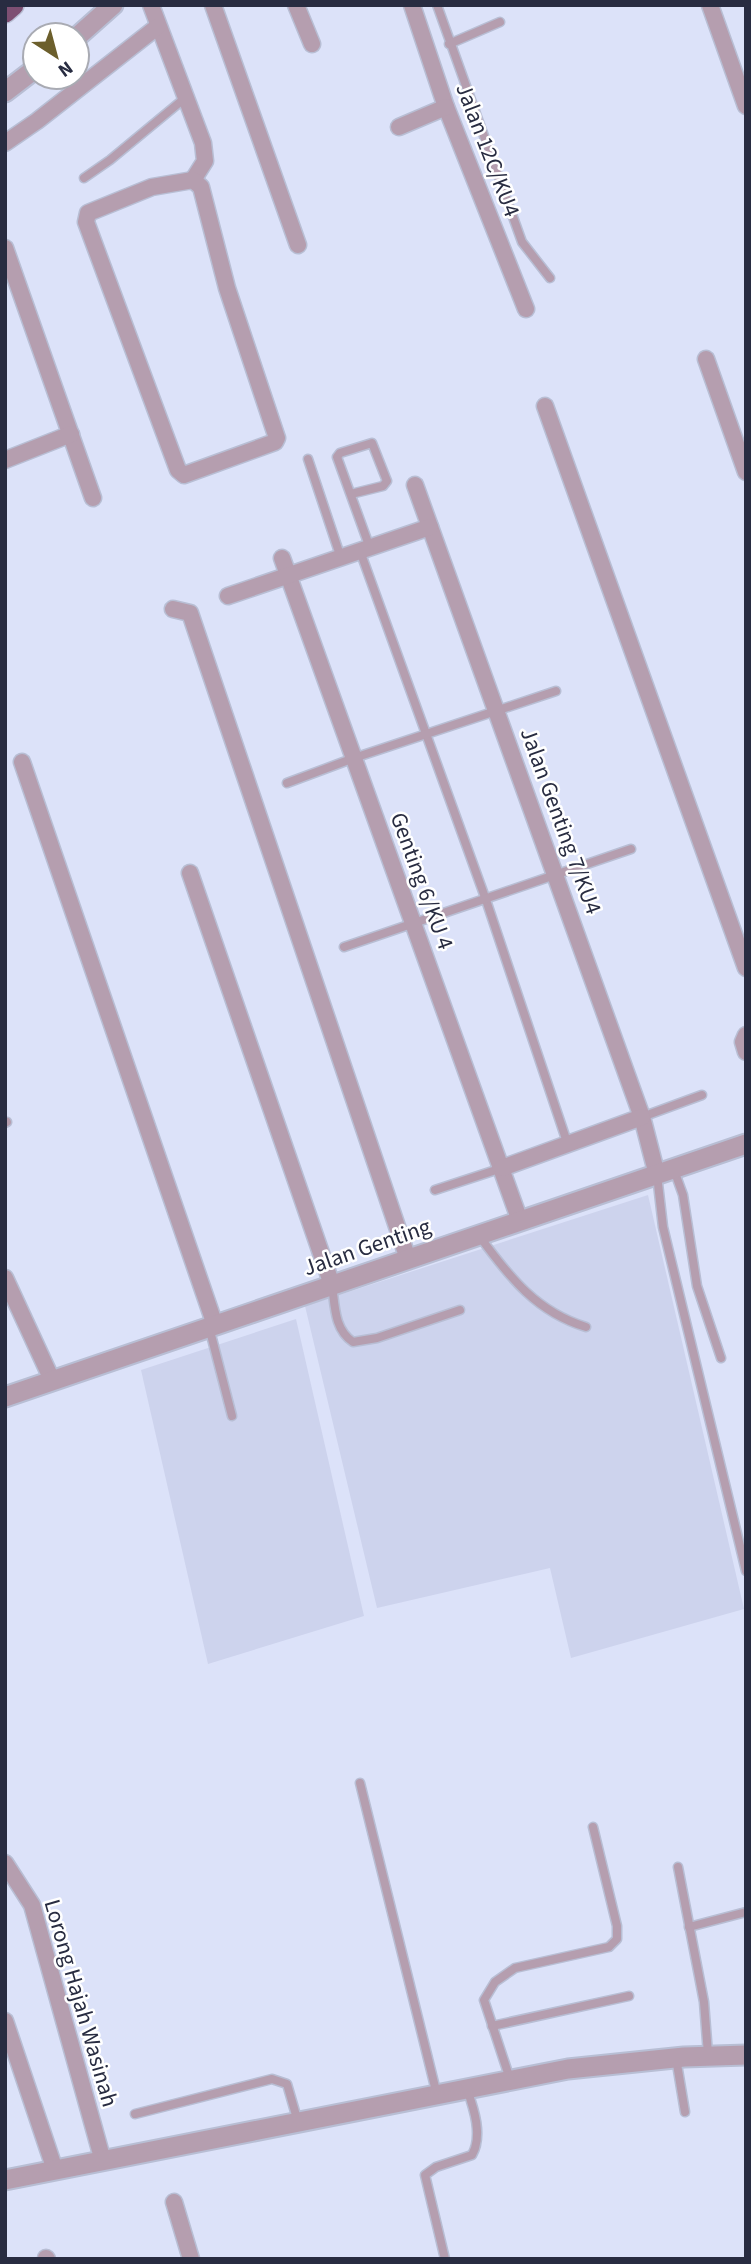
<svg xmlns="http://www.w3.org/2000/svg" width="751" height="2264" viewBox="0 0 751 2264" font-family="'Source Sans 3',sans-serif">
	<rect width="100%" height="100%" fill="#dce2f9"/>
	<g fill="#cdd3ed">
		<path d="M648 1195 744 1609 571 1658 550 1568 377 1608 305 1306Z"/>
		<path d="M296 1319 364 1616 208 1664 141 1370Z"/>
	</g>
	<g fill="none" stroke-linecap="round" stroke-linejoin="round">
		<g stroke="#b8bed4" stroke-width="11">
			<g id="service">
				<path d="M437 5 522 242 550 278"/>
				<path d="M449 44 500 22"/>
				<path d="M84 178 110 160 185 98"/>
				<path d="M308 459 341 558"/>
				<path d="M351 494 383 486 387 481 372 443 340 453 337 457 370 548"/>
				<path d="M360 551 486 900 568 1145"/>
				<path d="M287 783 354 758 556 691"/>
				<path d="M344 947 631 849"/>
				<path d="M642 1117 702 1095"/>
				<path d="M5 1123 7 1122"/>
				<path d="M674 1170 683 1195 697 1286 721 1358"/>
				<path d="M657 1175 663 1227 746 1571"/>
				<path d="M435 1190 502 1168"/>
				<path d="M480 1237C510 1278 537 1312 586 1327"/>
				<path d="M332 1285C335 1306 334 1329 353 1342L377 1338 460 1310"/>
				<path d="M209 1327 232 1416"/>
				<path d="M360 1783 437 2095"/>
				<path d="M678 1867 704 2002 708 2054"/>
				<path d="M689 1927 746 1912"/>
				<path d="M492 2026 629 1996"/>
				<path d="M676 2058 685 2112"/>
				<path d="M510 2079 484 2000 495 1982 515 1968 609 1947 617 1939V1926L593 1827"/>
				<path d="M135 2114 272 2079 287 2084 298 2122"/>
				<path d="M445 2259 425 2175 436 2167 472 2155C483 2136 474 2109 467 2089"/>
			</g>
		</g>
		<g stroke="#b8bed4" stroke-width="19">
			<g id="minor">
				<path d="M151 5 203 143 205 161 193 180"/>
				<path d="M213 5 298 245"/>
				<path d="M296 5 312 44"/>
				<path d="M412 5 446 107 526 309"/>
				<path d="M710 5 746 106"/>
				<path d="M399 127 446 107"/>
				<path d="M5 143 37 121 157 27"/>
				<path d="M193 180 201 187 227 288 277 438 275 442 184 475 178 470 86 222 88 213 152 187Z"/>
				<path d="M5 248 93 498"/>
				<path d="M706 359 746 472"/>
				<path d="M545 406 746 968"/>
				<path d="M5 460 71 434"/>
				<path d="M415 485 642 1117 657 1175"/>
				<path d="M282 558 520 1221"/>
				<path d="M228 596 430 527"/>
				<path d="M173 609 190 613 408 1259"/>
				<path d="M22 762 215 1325"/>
				<path d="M190 873 332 1285"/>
				<path d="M746 1035 743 1042 746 1052"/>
				<path d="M502 1168 642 1117"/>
				<path d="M5 1278 52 1380"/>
				<path d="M5 1863 32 1905 103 2161"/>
				<path d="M5 2021 55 2170"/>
				<path d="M174 2202 191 2259"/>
				<path d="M46 2258 47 2259"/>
			</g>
		</g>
		<g stroke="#b8bed4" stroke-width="23">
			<g id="tertiary">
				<path d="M77 37 113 5"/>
				<path d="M5 92 35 69"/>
				<path d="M5 1397 746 1144"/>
				<path d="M5 2180 568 2069 684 2057 746 2055"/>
			</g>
		</g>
		<g stroke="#b8bed4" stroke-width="24">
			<path id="motorway" d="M5 12 13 5"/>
		</g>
		<use href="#service" stroke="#b59eaf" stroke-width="8"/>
		<use href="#minor" stroke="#b59eaf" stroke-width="16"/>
		<use href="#tertiary" stroke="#b59eaf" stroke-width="19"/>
		<use href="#motorway" stroke="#7d4f72" stroke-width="21"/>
	</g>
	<g text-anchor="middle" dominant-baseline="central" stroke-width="5" stroke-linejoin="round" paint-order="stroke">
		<g font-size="23" fill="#282c41" stroke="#fff">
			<text transform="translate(488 150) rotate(69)">Jalan 12C/KU4</text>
			<text transform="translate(561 821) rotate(70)">Jalan Genting 7/KU4</text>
			<text transform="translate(422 881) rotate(70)">Genting 6/KU 4</text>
			<text transform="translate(367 1247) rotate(-19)">Jalan Genting</text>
			<text transform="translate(81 2003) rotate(74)">Lorong Hajah Wasinah</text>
		</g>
	</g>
	<rect width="751" height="2264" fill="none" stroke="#282c41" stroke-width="14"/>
	<g transform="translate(56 56) rotate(144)"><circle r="33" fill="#ffffff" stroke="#a9abb3" stroke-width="2"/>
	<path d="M0-5L12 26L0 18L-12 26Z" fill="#6c5f2c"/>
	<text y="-10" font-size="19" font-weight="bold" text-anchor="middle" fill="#282c41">N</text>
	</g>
</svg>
